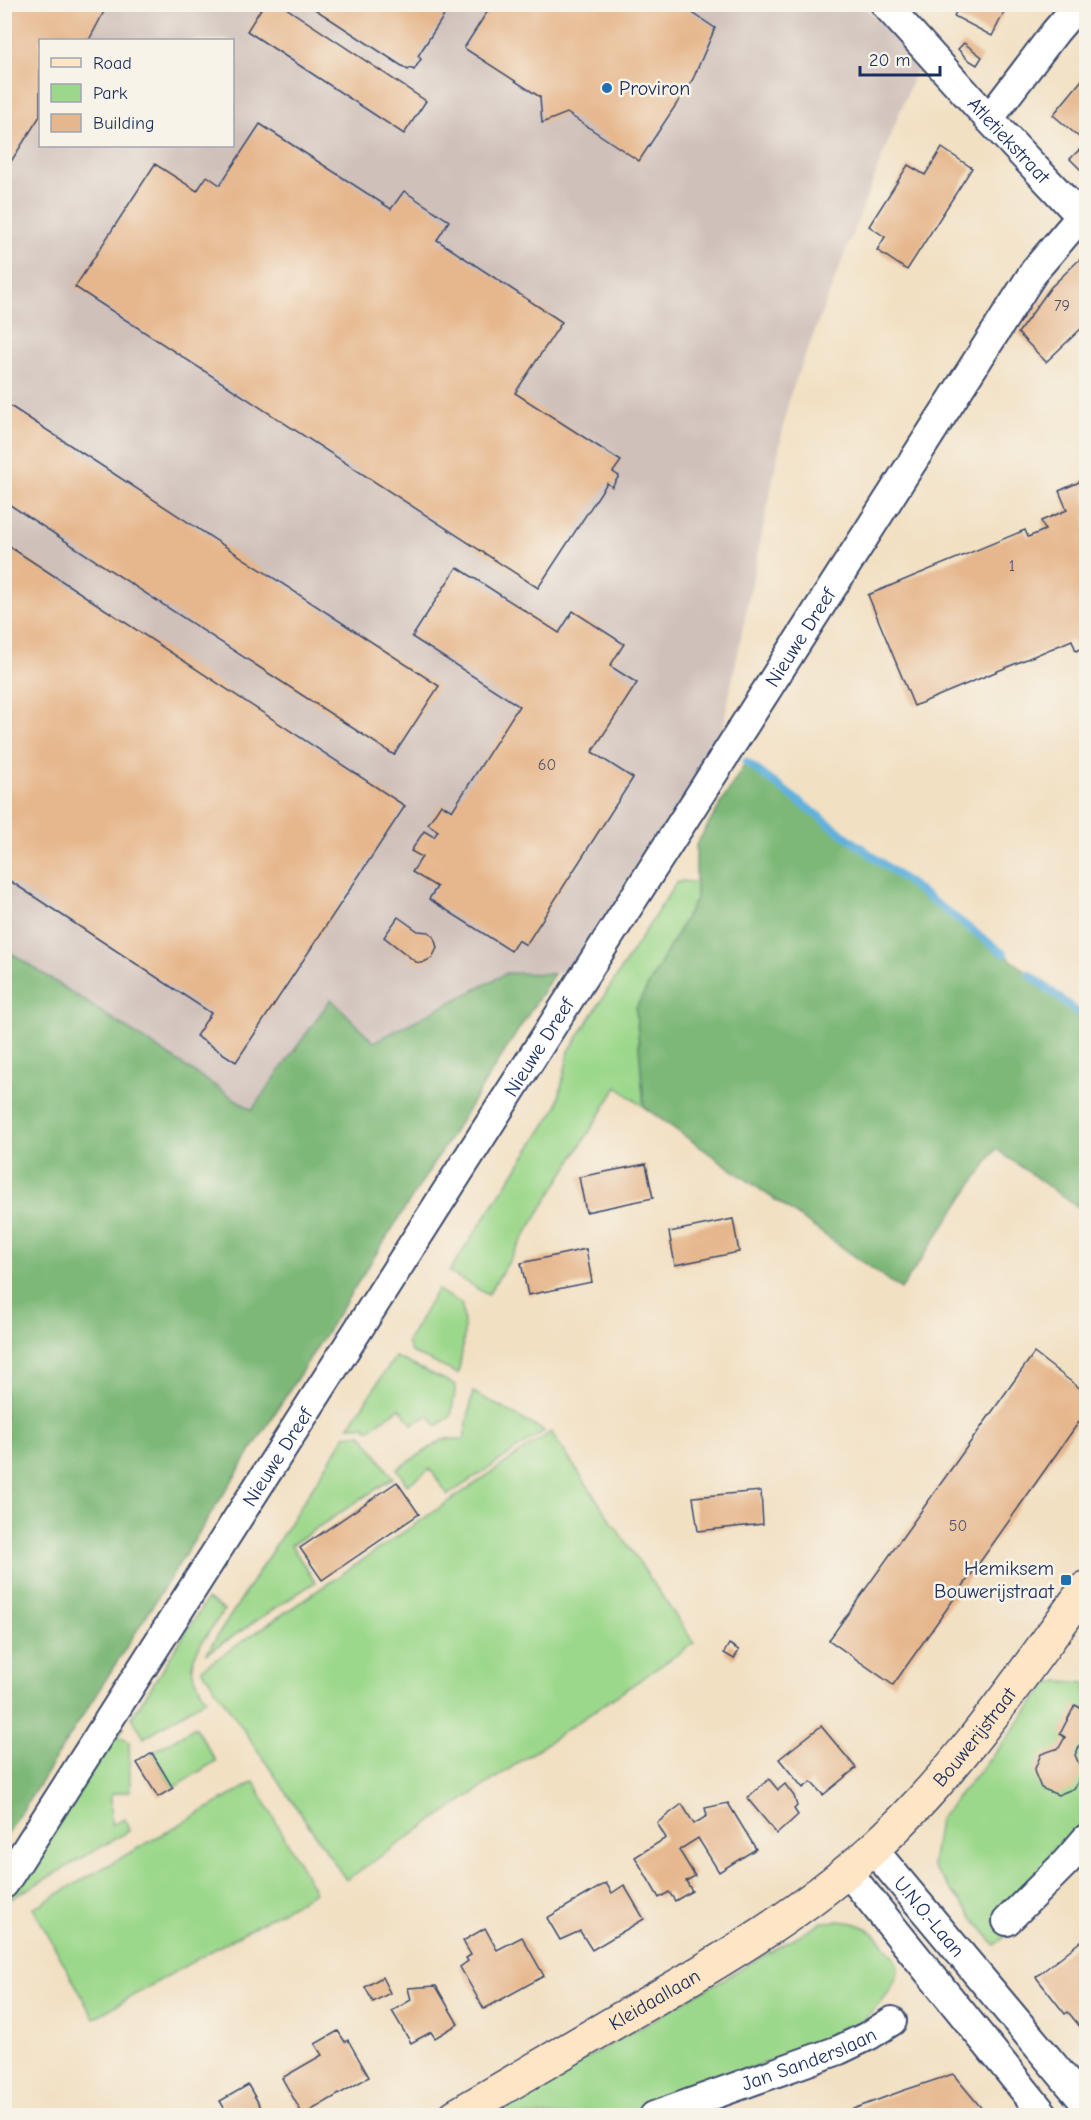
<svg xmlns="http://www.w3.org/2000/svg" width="1091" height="2120" viewBox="0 0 1091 2120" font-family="'Comic Neue',sans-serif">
	<rect width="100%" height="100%" fill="#f7f3e8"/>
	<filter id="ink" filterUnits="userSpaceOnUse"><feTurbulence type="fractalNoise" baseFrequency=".0167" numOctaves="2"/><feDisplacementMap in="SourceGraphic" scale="12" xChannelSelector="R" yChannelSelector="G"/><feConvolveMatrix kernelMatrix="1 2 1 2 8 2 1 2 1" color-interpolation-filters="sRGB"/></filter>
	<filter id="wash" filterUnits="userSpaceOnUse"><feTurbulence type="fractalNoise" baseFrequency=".008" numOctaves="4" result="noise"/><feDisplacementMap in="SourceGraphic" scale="24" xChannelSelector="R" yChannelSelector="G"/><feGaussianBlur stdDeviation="1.35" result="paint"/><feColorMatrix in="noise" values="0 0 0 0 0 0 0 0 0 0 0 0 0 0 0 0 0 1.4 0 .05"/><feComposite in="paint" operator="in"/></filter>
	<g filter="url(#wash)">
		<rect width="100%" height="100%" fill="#f2e0c3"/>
		<path fill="#cfc0ba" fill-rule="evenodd" d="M4 5H862L920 60 790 395 714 771 589 963 554 974 507 973 374 1042 331 999 252 1111 5 949ZM40 40H232V146H40Z"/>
		<g fill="#9cd88b" stroke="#5c8474" stroke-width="1.5">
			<path d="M683 881 697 883 696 899 636 1008 644 1107 617 1087 488 1295 449 1272 557 1107 569 1051 676 883Z"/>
			<path d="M437 1290 461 1303C467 1328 463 1349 458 1374L411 1352 407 1342Z"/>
			<path d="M395 1357 456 1385 451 1416 437 1426 429 1415 412 1424 400 1408 368 1430 365 1426H349Z"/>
			<path d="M473 1392 544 1431 448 1495 430 1469 407 1485 397 1469 444 1439H464Z"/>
			<path d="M551 1432 694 1643 346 1880 202 1669Z"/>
			<path d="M362 1434 393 1478 291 1545 315 1582 206 1654 346 1435Z"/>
			<path d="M207 1599 224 1610C215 1624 191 1653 192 1668 194 1679 201 1690 206 1699L144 1738 132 1717Z"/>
			<path d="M1060 1681 1086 1683V1824L1077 1838 996 1924 1006 1936 995 1945 932 1866 939 1819 1000 1747 1048 1684Z"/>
			<path d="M119 1724 124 1727 118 1736 129 1742 130 1791 111 1794V1825L125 1819 129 1831 7 1901Z"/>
			<path d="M195 1727 216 1761 173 1788 152 1753Z"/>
			<path d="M254 1782 315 1892 94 2018 33 1908Z"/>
			<path d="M839 1921C858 1922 871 1928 883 1943 887 1950 897 1959 898 1967 900 1987 864 2022 849 2033L620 2115 487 2116 822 1922Z"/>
		</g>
		<g fill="#7db877" stroke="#4c746a" stroke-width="1.5">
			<path d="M746 762 1004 954 1086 1019V1213L996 1149 901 1289 644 1107 636 1008 696 899V845Z"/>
			<path d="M5 949 252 1110 331 999 374 1042 507 973 554 974 5 1838Z"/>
		</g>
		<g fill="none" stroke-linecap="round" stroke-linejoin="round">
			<g stroke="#62b1dc" stroke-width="8">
				<path d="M746 762 1004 954"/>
				<path d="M1029 974 1086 1019"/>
			</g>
		</g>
		<g id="blocks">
			<g fill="#e6b78d">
				<path d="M5 4H108L89 40H40V116L5 171Z"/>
				<path d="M264 4H280L426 101 404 134 247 31Z"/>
				<path d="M307 4H437L447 11 418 56 421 59 414 70 410 68 408 70Z"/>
				<path d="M492 4H679L715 28 693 79 639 161 567 113 542 123 540 97 464 48Z"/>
				<path d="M960 4H1008L992 36 954 16Z"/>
				<path d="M964 43 982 57 977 65 967 59 958 49Z"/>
				<path d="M1086 75V143L1053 115Z"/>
				<path d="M260 124 391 209 404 191 449 221 437 240 562 322 515 393 621 461 613 472 619 476 612 487 607 483 538 588 75 287 155 164 197 191 207 176 220 185Z"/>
				<path d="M942 148 972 168 907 270 877 250 885 237 869 226 908 165 925 175Z"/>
				<path d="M1079 150 1086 157 1085 174 1070 159Z"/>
				<path d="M1080 259 1086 266V324L1046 362 1018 333 1051 287Z"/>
				<path d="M4 402 439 686 394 755 4 501Z"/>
				<path d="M1086 479V647L1076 651 1072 640 914 706 868 595 1025 530 1028 537 1045 530 1041 521 1067 510 1059 491Z"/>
				<path d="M4 543 405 806 236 1062 196 1036 211 1013 4 877Z"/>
				<path d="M457 567 559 633 573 611 624 644 610 666 637 683 592 752 633 778 526 945 518 940 511 951 429 899 437 887 412 872 422 857 411 851 424 831 434 837 438 831 428 824 441 804 452 811 519 706 412 637Z"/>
				<path d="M398 917 418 931 429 932 434 937 437 948 432 958 422 963 416 962 384 937Z"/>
				<path d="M646 1164 653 1198 586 1212 579 1177Z"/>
				<path d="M733 1219 739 1252 675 1265 669 1232Z"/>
				<path d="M586 1249 592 1282 528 1295 521 1263Z"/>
				<path d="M1034 1353 1086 1393V1412L893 1685 829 1640Z"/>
				<path d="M397 1482 419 1514 322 1580 300 1548Z"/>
				<path d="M761 1491 763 1524 698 1531 693 1497Z"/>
				<path d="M729 1644 739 1650 734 1659 724 1653Z"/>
				<path d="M1075 1705 1086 1711V1733L1075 1755 1082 1771 1075 1788 1058 1795 1041 1788 1034 1771 1041 1754 1059 1748 1065 1737 1060 1734Z"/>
				<path d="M821 1726 856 1768 823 1795 811 1782 803 1788 779 1759Z"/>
				<path d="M152 1753 173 1788 158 1797 137 1763Z"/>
				<path d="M769 1779 778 1790 785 1784 794 1796 797 1806 794 1809 798 1815 777 1834 747 1798Z"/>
				<path d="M728 1803 756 1849 719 1872 698 1838 679 1850 695 1876 686 1881 692 1891 675 1901 669 1892 659 1898 635 1857 666 1838 657 1823 682 1804 694 1824 707 1816 705 1808Z"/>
				<path d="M606 1883 612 1893 624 1885 644 1919 592 1950 580 1931 560 1940 547 1918Z"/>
				<path d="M485 1928 497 1950 522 1937 544 1976 484 2009 460 1967 468 1961 466 1958 471 1955 463 1941Z"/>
				<path d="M1086 1937V2034L1068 2012 1065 2014 1036 1977Z"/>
				<path d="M382 1977 390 1993 373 2002 365 1987Z"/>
				<path d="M436 1986 458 2024 435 2038 431 2032 411 2043 392 2011 411 2000 408 1988Z"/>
				<path d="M338 2031 345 2042 348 2040 369 2077 303 2115 282 2078 322 2055 315 2044Z"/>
				<path d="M953 2074 988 2116H834L902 2091Z"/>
				<path d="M248 2085 266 2116H217L226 2111 220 2101Z"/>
			</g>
		</g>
	</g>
	<g filter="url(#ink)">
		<use href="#blocks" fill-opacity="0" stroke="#3b4a6d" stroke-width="1.5"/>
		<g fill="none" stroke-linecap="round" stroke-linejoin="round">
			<g stroke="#3b4a6d" stroke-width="32">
				<g id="street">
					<path id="s1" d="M885 4 989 119 1086 222"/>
					<path d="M989 119 1055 32 1079 4"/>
					<path id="s2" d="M873 1849 1086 2104"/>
					<path d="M847 1871 1045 2116"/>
					<path id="s3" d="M4 1884C349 1346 691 807 1035 270L1081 216"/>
					<path d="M1007 1921 1066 1862 1086 1839"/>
					<path id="s4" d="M654 2116 839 2050 870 2035 892 2021"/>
				</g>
			</g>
			<g stroke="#3b4a6d" stroke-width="36">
				<g id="secondary">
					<path id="s5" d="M455 2116C516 2080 578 2044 639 2008 721 1961 804 1912 875 1847 957 1772 1020 1677 1086 1588"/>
				</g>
			</g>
			<use href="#street" stroke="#fff" stroke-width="28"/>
			<use href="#secondary" stroke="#fde5c5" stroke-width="33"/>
		</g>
	</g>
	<g fill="#1f6fb2" stroke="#f7f3e8" stroke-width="2">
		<circle cx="607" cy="88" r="6"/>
		<rect x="1060" y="1574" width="12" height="12" rx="3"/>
	</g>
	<g text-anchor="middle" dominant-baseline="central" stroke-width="5" stroke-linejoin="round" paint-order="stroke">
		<g font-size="16" fill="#4e516a">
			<text x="1062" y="306">79</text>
			<text x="1012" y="566">1</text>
			<text x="547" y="765">60</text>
			<text x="958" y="1526">50</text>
		</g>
		<g font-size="20" fill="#1b2f5e" stroke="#f7f3e8" text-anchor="start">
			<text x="619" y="88">Proviron</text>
			<text x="1054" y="1568" text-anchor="end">Hemiksem<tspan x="1054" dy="23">Bouwerijstraat</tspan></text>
		</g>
		<g font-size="20" fill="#1b2f5e" stroke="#f7f3e8">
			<text stroke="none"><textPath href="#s1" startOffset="184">Atletiekstraat</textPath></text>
			<text stroke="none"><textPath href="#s3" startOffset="1479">Nieuwe Dreef</textPath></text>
			<text stroke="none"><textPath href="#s3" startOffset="993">Nieuwe Dreef</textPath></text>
			<text stroke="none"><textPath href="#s3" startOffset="507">Nieuwe Dreef</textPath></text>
			<text stroke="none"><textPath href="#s5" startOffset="648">Bouwerijstraat</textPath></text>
			<text stroke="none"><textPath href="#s2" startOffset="88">U.N.O.-Laan</textPath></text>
			<text stroke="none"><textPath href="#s5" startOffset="231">Kleidaallaan</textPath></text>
			<text stroke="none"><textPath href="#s4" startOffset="165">Jan Sanderslaan</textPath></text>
		</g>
	</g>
	<rect width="1091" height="2120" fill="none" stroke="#f7f3e8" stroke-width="24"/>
	<rect x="39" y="39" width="195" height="108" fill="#f7f3e8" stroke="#9fa5b1" stroke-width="1.5"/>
	<rect x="51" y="58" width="30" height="9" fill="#fde5c5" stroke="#9fa5b1" stroke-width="1.5"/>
	<text x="93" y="69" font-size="18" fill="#1b2f5e">Road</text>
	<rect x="51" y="84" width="30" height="18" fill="#9cd88b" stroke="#9fa5b1" stroke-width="1.5"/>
	<text x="93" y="99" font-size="18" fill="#1b2f5e">Park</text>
	<rect x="51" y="114" width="30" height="18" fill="#e6b78d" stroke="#9fa5b1" stroke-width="1.5"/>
	<text x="93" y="129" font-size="18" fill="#1b2f5e">Building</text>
	<path d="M860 66v9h80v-9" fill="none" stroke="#1b2f5e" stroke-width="3"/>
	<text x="869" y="66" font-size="18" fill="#1b2f5e" stroke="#f7f3e8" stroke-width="4.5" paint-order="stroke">20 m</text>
</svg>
